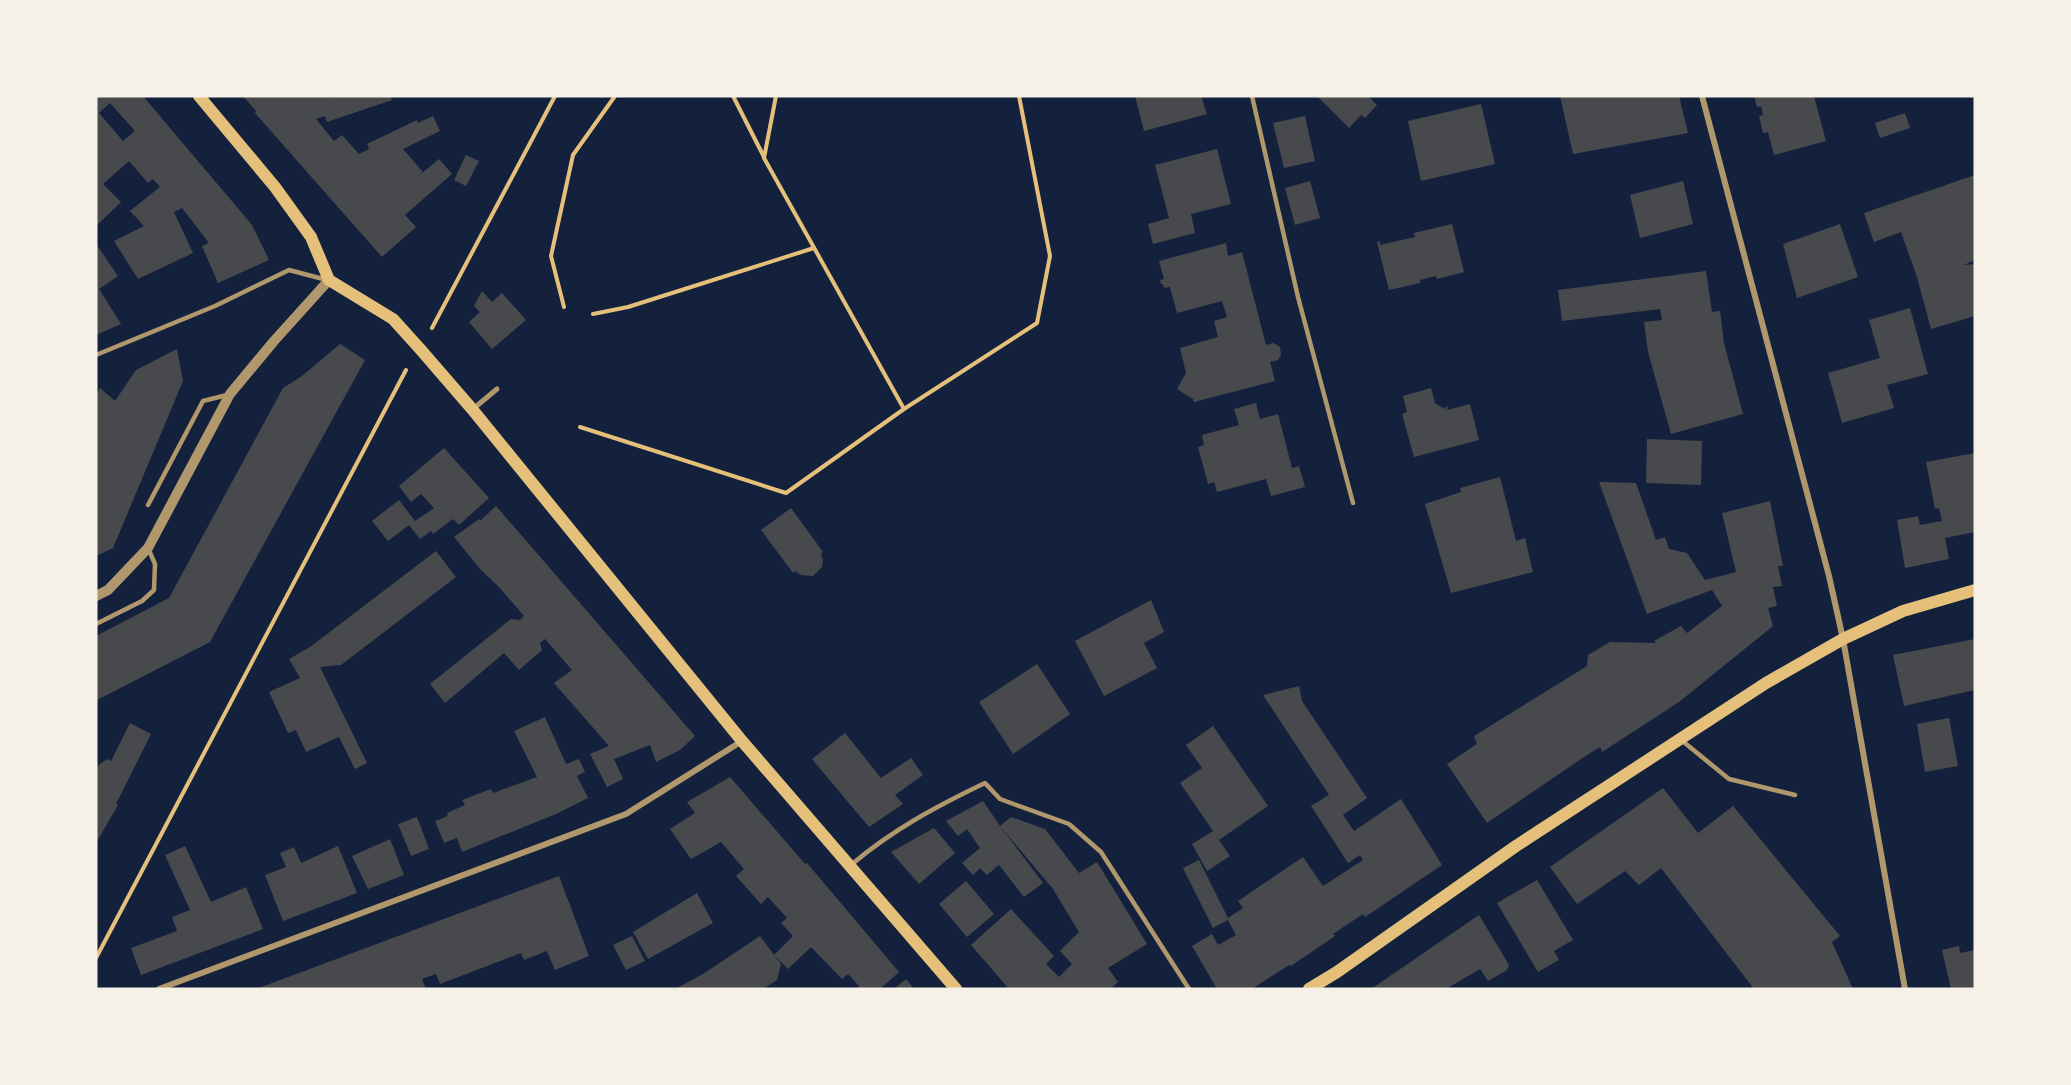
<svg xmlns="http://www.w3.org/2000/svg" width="2071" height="1085" viewBox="0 0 2071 1085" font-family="Roboto,sans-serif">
	<rect width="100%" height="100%" fill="#14213d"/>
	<g fill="#48494c" fill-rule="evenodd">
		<path d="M96 96H143L252 225 269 260 218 283 202 246 209 243 182 208 174 212 193 253 138 279 114 241 144 226 130 211 160 187 153 179 148 183 129 161 103 184 121 202 96 226ZM110 103 135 131 123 141 99 113Z"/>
		<path d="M243 96H326L328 98 335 96H390L392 100 327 122 325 116 316 119 334 141 342 135 359 154 369 149 367 144 417 120 418 123 433 116 440 131 403 149 423 172 414 180 439 159 452 174 405 215 416 227 382 257 255 113 256 111Z"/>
		<path d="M1135 96H1201L1207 114 1144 131Z"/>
		<path d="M1317 96H1368L1377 105 1365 118 1361 115 1349 128Z"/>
		<path d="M1560 96H1679L1688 133 1573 154Z"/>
		<path d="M1754 96H1814L1826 141 1774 155 1768 132 1763 133 1759 116 1763 115 1761 106 1757 107Z"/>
		<path d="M1481 104 1495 164 1421 181 1408 121Z"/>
		<path d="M1905 113 1910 128 1880 138 1875 123Z"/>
		<path d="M1305 116 1315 161 1284 168 1273 123Z"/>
		<path d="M1217 149 1231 204 1191 214 1195 233 1153 244 1148 224 1169 218 1155 165Z"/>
		<path d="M466 155 479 161 466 186 454 180Z"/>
		<path d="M1975 175V260L1964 265 1975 264V316L1931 329 1917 277 1901 232 1874 242 1864 213Z"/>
		<path d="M1310 181 1320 218 1295 225 1285 188Z"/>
		<path d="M1683 181 1693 224 1640 238 1630 195Z"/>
		<path d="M1452 224 1464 272 1437 279 1436 276 1420 280V283L1389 290 1377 242 1380 241V245L1415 237 1414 233Z"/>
		<path d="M1840 224 1858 277 1797 298 1783 244Z"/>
		<path d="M1226 243 1228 256 1242 252 1266 345 1273 343 1280 347 1281 355 1278 360 1270 362 1275 381 1194 402 1193 399 1177 389 1186 373 1180 348 1218 337 1214 321 1227 317 1222 301 1177 313 1170 287 1164 288 1163 284H1161L1160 280 1164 279 1159 261Z"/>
		<path d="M96 244 118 276 99 289 121 324 96 335Z"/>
		<path d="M1706 271 1712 312 1720 311 1724 343 1743 414 1671 434 1648 352 1644 322 1662 320 1660 309 1562 321 1558 290Z"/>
		<path d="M482 291 492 302 502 293 526 320 492 349 469 322 480 312 474 306Z"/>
		<path d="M1910 308 1928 374 1887 385 1894 408 1842 423 1828 373 1880 358 1869 320Z"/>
		<path d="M340 344 365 360 210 642 97 700 96 636 169 598 283 388 302 376Z"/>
		<path d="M177 349 183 381 113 548 96 556V394L100 388 115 401 136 370Z"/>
		<path d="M1431 388 1435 403 1445 409 1446 406 1448 408 1447 410 1470 404 1479 440 1414 457 1402 414 1407 412 1403 396Z"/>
		<path d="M1256 403 1260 419 1278 414 1292 468 1299 466 1305 487 1271 496 1266 479 1217 492 1214 482 1208 484 1198 447 1204 445 1202 435 1239 425 1234 409Z"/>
		<path d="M1647 439 1702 441 1701 485 1646 483Z"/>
		<path d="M444 448 489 498 459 525 453 519 433 534 431 531 420 539 409 525 388 541 372 521 399 500 415 521 434 508 421 494 411 502 399 486Z"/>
		<path d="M1975 453V532L1945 538 1949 559 1905 568 1897 520 1918 516 1920 525 1942 521 1939 508 1935 509 1926 462Z"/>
		<path d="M1500 477 1516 541 1525 538 1533 572 1451 593 1425 504 1461 492 1460 488Z"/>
		<path d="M1599 482 1636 483 1656 540 1665 537 1669 549 1687 553 1705 580 1736 572 1722 513 1770 501 1783 566H1778L1782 586 1773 587 1777 606 1768 608 1773 626 1679 702 1602 752 1600 747 1587 755 1487 823 1447 764 1477 744 1474 736 1587 666 1588 655 1610 642 1656 643 1654 641 1681 626 1687 633 1722 606 1712 590 1647 614Z"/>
		<path d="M496 506 695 736 680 750 656 762 650 745 614 759 623 779 607 787 590 754 609 746 554 683 572 670 545 639 540 643 542 650 519 670 504 653 445 703 430 684 511 619 520 620 524 616 500 588 481 570 454 537 479 519 480 521Z"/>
		<path d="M791 508 823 552 821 554 823 560 822 567 813 576 801 575 795 571 793 573 761 530Z"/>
		<path d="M436 551 456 577 341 665 320 667 367 763 355 769 339 737 306 752 296 730 288 733 269 692 300 678 289 659 310 647Z"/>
		<path d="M1151 600 1164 632 1144 643 1157 668 1104 696 1075 641Z"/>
		<path d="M1975 639V690L1904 706 1893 655Z"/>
		<path d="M1037 664 1070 714 1013 754 979 702Z"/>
		<path d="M1299 686 1302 701 1367 798 1343 815 1354 831 1401 799 1442 865 1365 917 1363 914 1333 934 1335 936 1291 966 1289 965 1252 989H1217L1192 946 1212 934 1218 945 1236 935 1228 920 1213 928 1183 868 1199 860 1228 918 1243 908 1238 901 1303 857 1323 886 1363 860 1360 855 1348 863 1311 806 1329 795 1263 695Z"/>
		<path d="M545 717 566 764 579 759 585 772 577 776 588 798 556 814 462 852 457 838 444 843 435 821 448 816 447 813 465 805 462 800 491 789 493 793 537 777 514 731Z"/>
		<path d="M1949 718 1958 766 1925 772 1917 724Z"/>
		<path d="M130 723 151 734 116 804 118 805 96 843V767L107 759 111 761Z"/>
		<path d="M1213 726 1268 806 1219 840 1230 856 1207 871 1192 844 1213 831 1180 783 1202 768 1186 745Z"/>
		<path d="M845 733 881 778 911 758 923 775 895 795 903 804 869 827 812 759Z"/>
		<path d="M730 777 805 864 807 863 899 972 880 989H856L859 986 848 974 842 979 811 947 788 969 774 955 793 936 781 923 787 918 768 897 761 904 736 876 744 869 721 842 691 859 670 829 695 813 687 802Z"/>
		<path d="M1663 788 1698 833 1733 806 1840 936 1832 942 1853 989H1754L1661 868 1639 885 1625 871 1577 904 1550 867Z"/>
		<path d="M983 801 1000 826 1011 817 1045 829 1079 873 1097 862 1147 944 1108 968 1118 982 1110 989H1009L971 945 1011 909 1054 956 1046 964 1059 977 1072 964 1060 951 1079 932 1053 889 1000 826 1043 883 1024 897 999 865 987 875 980 868 973 875 962 863 980 848 967 829 958 836 946 821Z"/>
		<path d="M417 817 429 849 411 856 398 824Z"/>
		<path d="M934 828 955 853 919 884 891 852Z"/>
		<path d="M390 839 404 875 368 889 352 856Z"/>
		<path d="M185 846 211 902 246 887 263 929 141 975 131 948 177 931 172 917 190 910 165 855Z"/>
		<path d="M338 846 357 893 283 921 265 875 286 867 280 853 294 847 301 863Z"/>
		<path d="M559 876 589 956 555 970 547 951 524 960 521 953 440 984 436 974 422 979 426 989H256Z"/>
		<path d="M1537 880 1573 940 1554 951 1559 960 1538 972 1497 903Z"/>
		<path d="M966 881 994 914 967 937 939 904Z"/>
		<path d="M697 893 713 923 648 959 633 932Z"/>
		<path d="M1479 915 1509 965 1507 970 1488 981 1480 969 1446 989H1371Z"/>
		<path d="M632 936 645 961 626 970 613 945Z"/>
		<path d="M760 936 781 964 777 980 763 989H675L703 974Z"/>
		<path d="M1959 946 1960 953 1975 950V989H1951L1942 950Z"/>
		<path d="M906 979 914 989H894Z"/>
	</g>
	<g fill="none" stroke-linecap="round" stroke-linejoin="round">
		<g stroke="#e5c07b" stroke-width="4">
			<path d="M733 96 764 157"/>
			<path d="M776 96 764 158 904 409"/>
			<path d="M564 307 551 256 573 155 615 96"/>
			<path d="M593 314 628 307 814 248"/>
			<path d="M432 328 555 96"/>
			<path d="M580 427 786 493 904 409 1037 323 1050 256 1019 96"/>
			<path d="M96 958 406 370"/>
		</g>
		<g stroke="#b1986c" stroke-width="4.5">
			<path d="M1252 96 1298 297 1353 503"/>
			<path d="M96 355 215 306 289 270 327 280"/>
			<path d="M148 505 203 401 227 395"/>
			<path d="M96 624 142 601 154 590 155 564 148 548"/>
			<path d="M1680 739 1729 779 1795 795"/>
			<path d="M851 865C892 830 937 806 985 783L1000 799 1069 824 1101 852 1189 989"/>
		</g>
		<path stroke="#b1986c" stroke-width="5" d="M473 409 497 389"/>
		<g stroke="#b1986c" stroke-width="6">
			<path d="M1702 96 1829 576 1843 639 1905 989"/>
			<path d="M159 989 626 814 742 741"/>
		</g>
		<path stroke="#b1986c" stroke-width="10" d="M96 596 108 590 148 548 230 394 274 341 329 280"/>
		<g stroke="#e5c07b" stroke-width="12">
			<path d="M199 96 275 187 311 237 329 280 393 319 421 350 472 409 742 741 956 989"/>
			<path d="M1309 989 1337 972 1516 846 1766 683 1843 639 1903 611 1975 590"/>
		</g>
	</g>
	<rect width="2071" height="1085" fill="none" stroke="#f6f1e7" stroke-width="195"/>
</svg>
